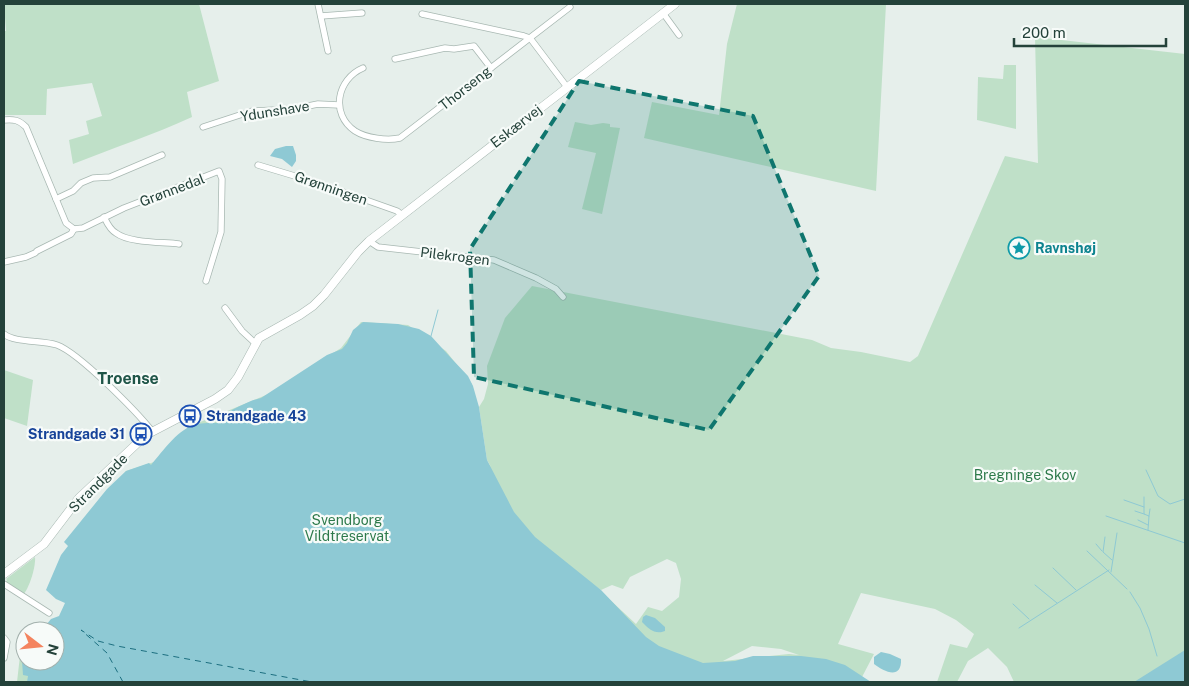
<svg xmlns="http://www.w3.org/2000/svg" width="1189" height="686" viewBox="0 0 1189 686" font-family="'Public Sans',sans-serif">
	<rect width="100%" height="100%" fill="#e6efeb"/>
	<g fill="#bfe0c8" fill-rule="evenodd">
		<path d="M4 4H199L219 81 187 92 192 117C153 135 113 148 73 164L69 140 89 134 86 121 102 116 92 83 47 89 46 115H4V31H6Z"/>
		<path d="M737 4H886L876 191 644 138 652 102 719 115 727 44Z"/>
		<path d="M1035 37 1185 54V682H1014L1007 667 988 648 968 661 957 682H937L950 644 967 648 974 634 956 620 935 609 861 593 838 644 874 654 862 677 855 672 868 682H17L21 647H25V661H55L137 546 65 543 126 471 154 462 188 427 271 393 341 348 361 322 408 325 446 351 472 384 485 459 491 467 487 460 479 407 484 399 488 384 487 366 505 318 532 286 812 340 831 348 861 352 910 362 918 356 1005 156 1038 163ZM667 559 676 563 681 579 679 597 662 611 648 607 636 624 594 585 601 590 612 585 623 589 630 577ZM752 646 781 649 799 655 789 654 723 661Z"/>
		<path d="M1004 65H1016V129L977 120 978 77 1003 79Z"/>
		<path d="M575 122 591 125 603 123 610 124V127L620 128 602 214 582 209 596 153 568 147Z"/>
		<path d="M4 370 33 380 27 426 4 418Z"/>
		<path d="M35 557C36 566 30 586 24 594L6 582 7 580 6 579Z"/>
	</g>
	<g fill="#8ec9d4">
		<path d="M286 146H293L296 155V161L292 167 282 159 270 156 275 149Z"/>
		<path d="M363 322 398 324 419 329 431 336 451 358 468 376 473 386 479 407 487 460 514 512 535 537 601 590 646 637 659 646 703 663 735 661 753 656H801L826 659 845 665 871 682H27L28 676 23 675 21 647H25V661H55V631H41L51 619 59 616 65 603 56 599 46 590 61 555 68 546 64 542 107 489 126 471 149 463 151 465C164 450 178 428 198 424 206 422 214 424 222 422L221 415C234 410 247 401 261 398L327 355 342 349 347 343 353 330Z"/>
		<path d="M646 615 655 618 665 627V631C655 635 649 629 642 622L643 617Z"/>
		<path d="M1185 650V682H1134Z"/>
		<path d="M881 652 890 654 901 659C902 680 884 672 874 664V657Z"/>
	</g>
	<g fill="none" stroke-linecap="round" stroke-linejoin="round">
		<g stroke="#8ec9d4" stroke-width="1">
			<path d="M431 336 438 310"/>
			<path d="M1146 470 1158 496 1170 504 1185 499"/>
			<path d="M1144 497V514L1149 516 1148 530"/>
			<path d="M1124 500 1144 507"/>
			<path d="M1135 511 1144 514"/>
			<path d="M1106 516 1185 543"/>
			<path d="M1149 516 1150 509"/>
			<path d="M1138 520 1148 525"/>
			<path d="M1105 537 1103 552 1112 560"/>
			<path d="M1096 544 1102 551"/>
			<path d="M1087 551 1127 589"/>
			<path d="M1053 568 1076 590"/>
			<path d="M1111 572 1117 533"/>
			<path d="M1035 585 1057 603"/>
			<path d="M1130 592 1140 608 1149 629 1157 656"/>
			<path d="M1013 604 1029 619"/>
			<path d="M1019 628 1109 570"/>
		</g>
		<path stroke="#1c6f80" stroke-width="1" stroke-dasharray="6 5" stroke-linecap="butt" d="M123 682 107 653 81 630 98 641 117 646 312 682"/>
		<g stroke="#a8b8b2" stroke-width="7">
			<g id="minor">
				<path d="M318 4 328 51"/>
				<path d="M663 13 679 35"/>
				<path d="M422 14 524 36 530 38 567 87"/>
				<path d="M321 16 362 13"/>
				<path d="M395 59 445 48 454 49 474 46 491 68"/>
				<path d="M363 68C337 79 330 114 355 131 366 138 387 141 400 138L570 7"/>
				<path d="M4 120C14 119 19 120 26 127L66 223 74 229 83 228 124 208 219 171 222 179 221 232 206 281"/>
				<path d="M203 127 252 111 293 109 318 104 339 105"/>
				<path d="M258 165 318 183 397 211 402 215"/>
				<path d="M56 199 73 191 81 183 93 178 110 177 162 155"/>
				<path d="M104 217C107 223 110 230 116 233 129 243 162 242 179 244"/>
				<path d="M369 241 378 247 494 260 536 278 556 289 563 297"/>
				<path d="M37 251 71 234 74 229"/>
				<path d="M4 262 26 257 35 253"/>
				<path d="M225 308 242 331 255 343"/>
				<path d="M4 334C15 343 41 340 57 345 79 353 136 411 152 431"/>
				<path d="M4 584 49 613"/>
				<path d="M4 638 7 642 4 658"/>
			</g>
		</g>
		<g stroke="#a8b8b2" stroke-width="9">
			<path id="tertiary" d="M4 574 44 544 79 498 146 435 215 399 228 390 238 377 259 338 300 315 313 306 324 295 358 252 369 241 675 4"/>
		</g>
		<use href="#minor" stroke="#fff" stroke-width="5.5"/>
		<use href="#tertiary" stroke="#fff" stroke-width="8"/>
	</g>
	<path fill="#0f766e" fill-opacity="0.2" stroke="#0f766e" stroke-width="4" stroke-dasharray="10 6" stroke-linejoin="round" d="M579 81 753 116 819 276 709 430 474 377 470 249Z"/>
	<defs>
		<g id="sight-ring" transform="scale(1.125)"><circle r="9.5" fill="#f7fbf9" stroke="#0f9aa8" stroke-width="1.5"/><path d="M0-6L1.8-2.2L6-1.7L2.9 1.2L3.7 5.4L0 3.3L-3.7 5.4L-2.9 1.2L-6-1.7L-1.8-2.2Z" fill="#0f9aa8"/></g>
		<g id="bus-ring" transform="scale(1.125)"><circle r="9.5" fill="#f7fbf9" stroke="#1a4fb4" stroke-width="1.5"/><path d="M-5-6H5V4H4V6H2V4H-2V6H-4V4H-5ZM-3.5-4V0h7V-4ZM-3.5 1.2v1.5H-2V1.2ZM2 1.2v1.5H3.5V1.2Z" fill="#1a4fb4"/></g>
	</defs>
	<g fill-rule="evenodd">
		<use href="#sight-ring" x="1019" y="248"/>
		<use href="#bus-ring" x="190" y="416"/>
		<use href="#bus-ring" x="141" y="434"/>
	</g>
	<g text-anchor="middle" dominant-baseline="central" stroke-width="4.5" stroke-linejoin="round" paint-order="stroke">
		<g font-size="14" fill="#24423a" stroke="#f7fbf9">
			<text transform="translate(465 88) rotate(-38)">Thorseng</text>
			<text transform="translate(275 111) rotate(-9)">Ydunshave</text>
			<text transform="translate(516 126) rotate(-38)">Eskærvej</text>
			<text transform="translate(331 188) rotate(19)">Grønningen</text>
			<text transform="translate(172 190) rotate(-21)">Grønnedal</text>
			<text transform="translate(455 256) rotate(7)">Pilekrogen</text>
			<text transform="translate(98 483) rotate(-45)">Strandgade</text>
		</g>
		<g font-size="14" font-weight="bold" fill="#0d838f" stroke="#f7fbf9" text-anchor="start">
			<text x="1035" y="248">Ravnshøj</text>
		</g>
		<g font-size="14" font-weight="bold" fill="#164399" stroke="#f7fbf9" text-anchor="start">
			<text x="206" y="416">Strandgade 43</text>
			<text x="125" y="434" text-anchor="end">Strandgade 31</text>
		</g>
		<g font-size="14" fill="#2d7a4b" stroke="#f7fbf9">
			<text x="1025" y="475">Bregninge Skov</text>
			<text x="347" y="520">Svendborg<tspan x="347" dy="16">Vildtreservat</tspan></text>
		</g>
		<g font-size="16" font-weight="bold" fill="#1f5548" stroke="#f7fbf9">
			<text x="128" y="378">Troense</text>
		</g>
	</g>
	<rect width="1189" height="686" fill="none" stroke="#24423a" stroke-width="10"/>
	<g transform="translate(40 646) rotate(106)"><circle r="24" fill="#f7fbf9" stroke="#a3b1ad"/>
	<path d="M0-4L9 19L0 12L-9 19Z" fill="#f4845f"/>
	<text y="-8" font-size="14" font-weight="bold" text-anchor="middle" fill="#24423a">N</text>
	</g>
	<path d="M1014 38v8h152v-8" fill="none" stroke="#24423a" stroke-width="2.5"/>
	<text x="1022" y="38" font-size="15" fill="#24423a" stroke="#f7fbf9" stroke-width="4" paint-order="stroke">200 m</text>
</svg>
